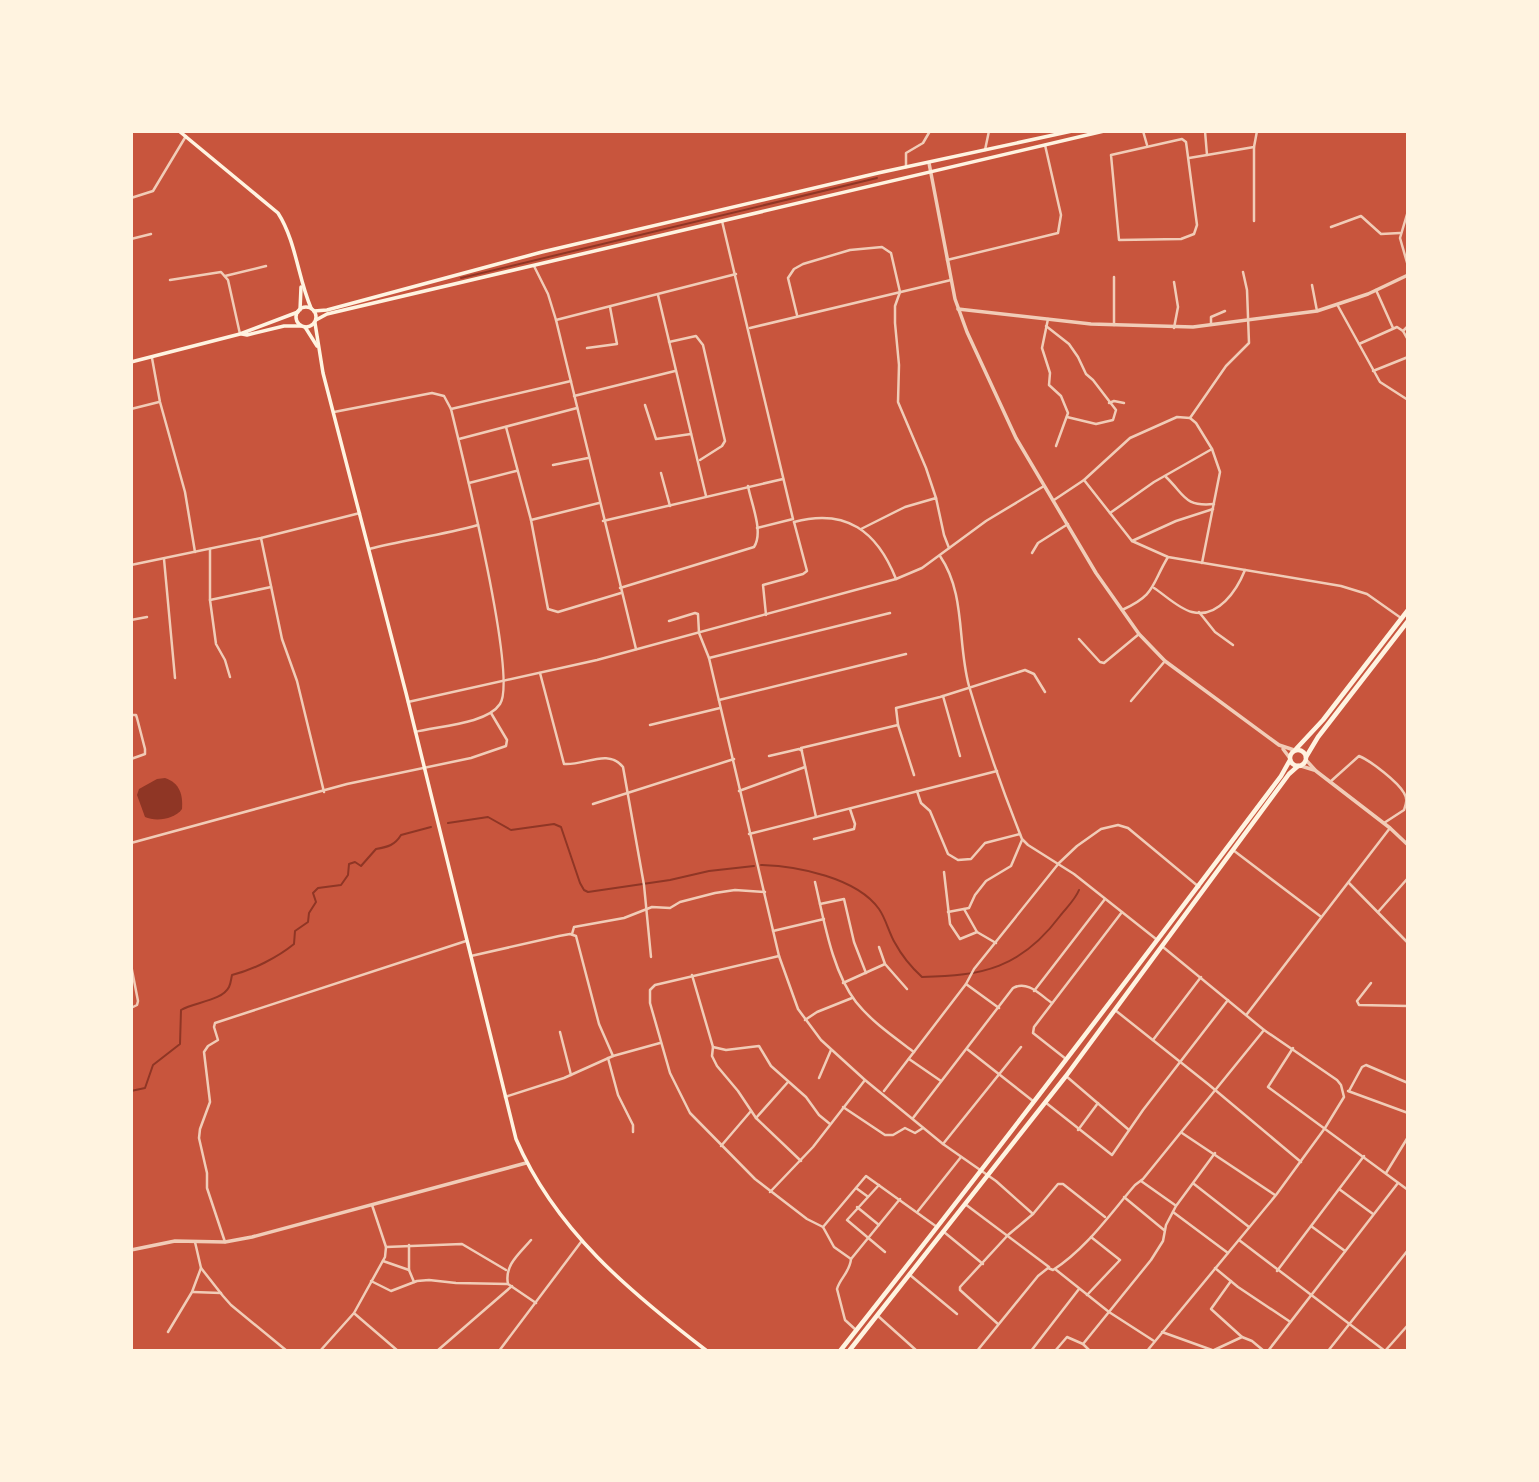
<svg xmlns="http://www.w3.org/2000/svg" width="1539" height="1482" viewBox="0 0 1539 1482" font-family="Rubik,sans-serif">
	<rect width="100%" height="100%" fill="#c8553d"/>
	<path fill="#8f3625" d="M165 778C180 783 183 795 182 809 175 819 156 822 145 817L137 795 139 789 157 779Z"/>
	<g fill="none" stroke-linecap="round" stroke-linejoin="round">
		<g stroke="#8f3625" stroke-width="2">
			<path d="M461 278 877 178"/>
			<path d="M448 823 488 817 511 830 554 824 561 827 580 883 584 890 588 892 670 880 709 871 754 866"/>
			<path d="M761 865C798 866 857 878 879 909 886 919 889 933 895 943 902 956 911 967 922 977 983 976 1021 968 1060 916 1066 908 1075 900 1079 890"/>
			<path d="M131 1091 145 1088 153 1065 180 1044 181 1010C194 1002 222 1001 229 987 231 983 231 979 232 975 253 970 278 957 294 944L295 931 308 922 309 913 316 902 313 893 318 888 341 885 348 875 349 864 355 862 361 866 376 849C388 847 395 845 401 835L431 827"/>
		</g>
		<g stroke="#f1ccb7" stroke-width="2.5">
			<path d="M1143 131 1147 145"/>
			<path d="M1205 131 1207 155 1254 147 1257 131"/>
			<path d="M1182 139 1186 142 1197 225 1194 234 1181 239 1119 240 1111 155Z"/>
			<path d="M1254 147V221"/>
			<path d="M985 150 989 131"/>
			<path d="M1189 158 1207 155"/>
			<path d="M906 167V153L923 143 930 131"/>
			<path d="M131 198 153 191 186 136"/>
			<path d="M1408 211 1400 238 1408 266"/>
			<path d="M722 221 793 519 757 528"/>
			<path d="M1331 227 1361 216 1381 234 1400 233"/>
			<path d="M131 239 151 234"/>
			<path d="M947 260 1058 233 1061 215 1045 145"/>
			<path d="M534 266 548 294 556 320 636 649"/>
			<path d="M225 276 266 266"/>
			<path d="M170 280 221 272 228 280 240 334"/>
			<path d="M1174 282 1178 307 1174 328"/>
			<path d="M1312 285 1317 311"/>
			<path d="M1376 290 1393 328"/>
			<path d="M658 295 706 496"/>
			<path d="M1338 306 1380 382 1408 400"/>
			<path d="M797 315 788 278 794 269 803 264 850 250 882 247 891 253 900 292 895 306V323L899 365 898 402 926 468 936 498"/>
			<path d="M1048 319 1042 348 1050 373 1049 385 1061 396 1068 413 1056 446"/>
			<path d="M556 320 736 274"/>
			<path d="M1211 324V317L1225 311"/>
			<path d="M1114 325V277"/>
			<path d="M1046 326 1069 344 1078 357 1086 374 1093 380 1116 410 1113 420 1096 424 1067 417"/>
			<path d="M750 328 951 280"/>
			<path d="M1403 331 1408 326"/>
			<path d="M669 342 696 336 703 345 725 441 722 446 700 460"/>
			<path d="M1359 344 1397 327 1403 331 1408 340"/>
			<path d="M587 348 617 344 610 307"/>
			<path d="M152 358 160 402 185 492 195 552"/>
			<path d="M1373 371 1408 357"/>
			<path d="M574 396 675 371"/>
			<path d="M1109 403 1114 401 1124 403"/>
			<path d="M645 405 656 439 691 434"/>
			<path d="M131 409 159 402"/>
			<path d="M451 409 571 381"/>
			<path d="M334 412 432 393 444 396 451 409C461 450 518 678 500 704 487 724 438 726 415 732"/>
			<path d="M1190 418 1226 366 1249 343 1247 290 1243 272"/>
			<path d="M506 427 531 520 548 609 558 612 621 593"/>
			<path d="M459 439 577 408"/>
			<path d="M553 465 588 458"/>
			<path d="M661 473 670 506"/>
			<path d="M1166 477C1185 495 1184 507 1214 504"/>
			<path d="M1084 480 1132 541"/>
			<path d="M469 483 516 471"/>
			<path d="M1054 500 1084 480 1130 438 1177 417 1190 418 1196 423 1212 449 1220 472 1202 563"/>
			<path d="M1213 509 1176 521 1132 541 1168 557 1341 586 1367 594 1401 618"/>
			<path d="M1110 513 1154 482 1212 449"/>
			<path d="M531 520 599 503"/>
			<path d="M603 521 783 479"/>
			<path d="M794 522C846 508 877 531 896 579"/>
			<path d="M861 529 905 507 936 498 944 535 949 548"/>
			<path d="M261 538 282 639 297 681 324 792"/>
			<path d="M210 549V600L216 644 225 660 230 677"/>
			<path d="M369 549C405 540 442 535 478 525"/>
			<path d="M1032 553 1038 543 1068 524"/>
			<path d="M940 556C966 594 957 642 969 686 984 737 1002 789 1022 839L1028 845 1074 874 1156 939"/>
			<path d="M164 559 175 678"/>
			<path d="M131 565 261 538 360 513"/>
			<path d="M620 588 754 547C764 532 751 503 748 486"/>
			<path d="M1154 588C1165 595 1179 609 1192 612 1218 619 1237 590 1245 570"/>
			<path d="M210 600 271 587"/>
			<path d="M1122 610C1156 595 1151 585 1168 557"/>
			<path d="M1199 612 1215 632 1233 645"/>
			<path d="M766 615 763 585 803 574 807 571 794 522"/>
			<path d="M131 620 147 617"/>
			<path d="M669 621 695 613 698 614 699 633 709 658 779 956 798 1009 821 1040 865 1080 943 1144 996 1181 1033 1214"/>
			<path d="M1079 639 1100 662 1104 663 1139 634"/>
			<path d="M709 658 890 613"/>
			<path d="M540 673 564 764C584 766 608 748 623 767L644 885 651 957"/>
			<path d="M943 696 960 756"/>
			<path d="M719 700 906 654"/>
			<path d="M1131 701 1165 661"/>
			<path d="M408 702 597 660 896 579 922 568 986 521 1044 486"/>
			<path d="M131 715H136L137 718 145 749V754L131 759"/>
			<path d="M650 725 720 708"/>
			<path d="M802 752 816 817"/>
			<path d="M769 756 799 749 802 751 801 748 898 725"/>
			<path d="M914 775 898 725 896 708 940 697 1025 670 1034 674 1045 692"/>
			<path d="M1330 782 1359 756C1371 761 1398 782 1404 793 1408 799 1406 804 1404 810L1384 823"/>
			<path d="M739 791 805 767"/>
			<path d="M917 791 921 803 930 811 948 854 958 860 971 859 985 843 1020 834"/>
			<path d="M593 804 734 759"/>
			<path d="M749 834 997 771"/>
			<path d="M814 839 854 829 855 824 850 809"/>
			<path d="M131 843 347 784 471 758 506 746 507 740 491 713"/>
			<path d="M1233 850 1320 916"/>
			<path d="M944 872 950 924 960 939 977 932"/>
			<path d="M815 882C824 920 832 971 856 1002 872 1022 894 1037 914 1052"/>
			<path d="M1349 883 1408 943"/>
			<path d="M820 904 844 899 854 942 866 973"/>
			<path d="M964 909 977 932 996 943"/>
			<path d="M948 912 969 908 975 895 986 881 1011 866 1022 840"/>
			<path d="M1378 912 1408 878"/>
			<path d="M773 931 824 919"/>
			<path d="M572 934 574 927 624 918 652 907 670 908 680 902 715 893 735 890 765 892"/>
			<path d="M879 947 885 964 907 989"/>
			<path d="M471 956 559 936 570 934 576 936 599 1024 613 1056"/>
			<path d="M779 956 655 985 650 990V1003L670 1073 690 1113 755 1179 807 1219 823 1227 834 1247 851 1259"/>
			<path d="M131 965 138 1001 137 1005 131 1008"/>
			<path d="M692 975 713 1047 726 1050 759 1046 771 1066 806 1097 819 1115 830 1124"/>
			<path d="M843 983 885 964"/>
			<path d="M1371 983 1357 1001 1359 1005 1408 1006"/>
			<path d="M966 984 974 969 1059 863 1077 846 1101 829 1118 825 1128 828 1199 887"/>
			<path d="M1034 991 1105 899"/>
			<path d="M1115 1010 1208 1084 1301 1162"/>
			<path d="M1247 1014 1390 828"/>
			<path d="M805 1020 817 1012 852 998"/>
			<path d="M560 1032 571 1075"/>
			<path d="M1153 1040 1201 977"/>
			<path d="M713 1047 712 1056 717 1066 738 1091 756 1118 801 1161"/>
			<path d="M1293 1048 1268 1087 1408 1190"/>
			<path d="M967 1049 1033 1101"/>
			<path d="M608 1058 618 1095 633 1125V1132"/>
			<path d="M909 1059 941 1081"/>
			<path d="M1066 1059 1033 1033 1034 1027 1122 912"/>
			<path d="M1066 1076 1129 1130"/>
			<path d="M819 1078 831 1050"/>
			<path d="M884 1091 966 984 999 1008"/>
			<path d="M1348 1091 1408 1113"/>
			<path d="M1349 1091 1362 1067 1366 1065 1408 1083"/>
			<path d="M505 1097 564 1078 613 1056 660 1043"/>
			<path d="M1045 1102 1112 1155 1143 1110 1228 1000"/>
			<path d="M843 1107 885 1135H893L905 1128 915 1133 923 1128"/>
			<path d="M756 1118 788 1082"/>
			<path d="M913 1118 1013 988C1028 980 1040 995 1052 1003"/>
			<path d="M1078 1130 1098 1103"/>
			<path d="M1182 1133 1275 1195"/>
			<path d="M943 1144 1021 1047"/>
			<path d="M721 1146 751 1111"/>
			<path d="M1386 1173 1408 1137"/>
			<path d="M1141 1181 1175 1205"/>
			<path d="M1194 1184 1249 1227"/>
			<path d="M879 1185 847 1220 885 1252"/>
			<path d="M856 1188 867 1196"/>
			<path d="M1339 1189 1373 1214"/>
			<path d="M770 1192 813 1147 865 1080"/>
			<path d="M1124 1197 1164 1230"/>
			<path d="M965 1204 1049 1267"/>
			<path d="M857 1207 879 1225"/>
			<path d="M918 1211 961 1157"/>
			<path d="M1173 1212 1228 1253"/>
			<path d="M1311 1226 1345 1251"/>
			<path d="M823 1227 866 1176 937 1227"/>
			<path d="M944 1232 983 1264"/>
			<path d="M531 1240C520 1253 504 1265 508 1284L536 1303"/>
			<path d="M1239 1240 1385 1351"/>
			<path d="M195 1242 201 1268 223 1296 231 1305 287 1351"/>
			<path d="M225 1242 207 1188V1173L199 1138 200 1129 210 1102 204 1052 208 1046 218 1040 214 1027 215 1023 466 941"/>
			<path d="M409 1245V1270L414 1282"/>
			<path d="M386 1247 462 1244 506 1270"/>
			<path d="M383 1261 409 1270"/>
			<path d="M1215 1268 1238 1287 1289 1321"/>
			<path d="M1055 1269 1109 1312 1154 1341"/>
			<path d="M1277 1271 1364 1156"/>
			<path d="M910 1275 957 1314"/>
			<path d="M371 1281 391 1291 417 1281 429 1280 456 1283 508 1284"/>
			<path d="M1231 1281 1211 1309 1242 1337"/>
			<path d="M193 1292 221 1293"/>
			<path d="M1087 1295 1120 1260 1091 1237"/>
			<path d="M355 1314 398 1351"/>
			<path d="M878 1316 917 1351"/>
			<path d="M998 1324 960 1290V1287L1008 1235 1033 1214 1058 1184H1063L1105 1217"/>
			<path d="M856 1330 845 1320 837 1289C840 1278 850 1272 851 1259L900 1199"/>
			<path d="M168 1332 192 1292 201 1268"/>
			<path d="M1162 1332 1212 1350"/>
			<path d="M1083 1344 1151 1260 1163 1241 1166 1225 1176 1206 1215 1153"/>
			<path d="M320 1351 354 1313 385 1257 386 1247 372 1205"/>
			<path d="M437 1351 512 1286"/>
			<path d="M499 1351 581 1242"/>
			<path d="M977 1351 1038 1276 1048 1268 1053 1270C1086 1249 1110 1214 1135 1185L1143 1179 1264 1030"/>
			<path d="M1031 1351 1079 1289"/>
			<path d="M1055 1351 1067 1337 1083 1344 1090 1351"/>
			<path d="M1147 1351 1276 1195 1325 1128 1344 1097 1341 1085 1337 1080 1264 1030 1163 947"/>
			<path d="M1212 1351 1242 1337 1252 1341 1264 1351"/>
			<path d="M1268 1351 1398 1183"/>
			<path d="M1328 1351 1408 1250"/>
			<path d="M1385 1351 1408 1325"/>
		</g>
		<g stroke="#f1ccb7" stroke-width="3.5">
			<path d="M929 163 955 299 967 332 1016 438 1096 573 1139 634 1165 661 1279 745 1294 750"/>
			<path d="M958 309 1091 324 1193 327 1317 311 1368 294 1408 275"/>
			<path d="M1283 749 1289 757"/>
			<path d="M1306 760 1316 771 1390 828 1408 845"/>
			<path d="M1301 766 1314 770"/>
			<path d="M131 1250 175 1241 225 1242 252 1237 526 1163"/>
		</g>
		<g stroke="#fff3e0" stroke-width="3.5">
			<path d="M179 131 278 213C296 241 298 278 311 308"/>
			<circle cx="306" cy="317" r="10"/>
			<path d="M300 310 301 287"/>
			<path d="M314 311 327 310 542 252 878 173 1072 131"/>
			<path d="M316 320 327 314 1104 131"/>
			<path d="M315 323 323 373 406 693 516 1139C555 1230 630 1292 707 1351"/>
			<path d="M305 327 317 346"/>
			<path d="M242 334 247 335 284 326H301"/>
			<path d="M131 362 240 334 298 312"/>
		</g>
		<g stroke="#fff3e0" stroke-width="4.5">
			<path d="M1296 749 1323 720 1408 610"/>
			<circle cx="1298" cy="758" r="8"/>
			<path d="M1306 757 1318 737 1408 621"/>
			<path d="M840 1351C990 1161 1136 969 1281 776L1290 760"/>
			<path d="M849 1351 1066 1076 1289 774 1298 766"/>
		</g>
	</g>
	<rect width="1539" height="1482" fill="none" stroke="#fff3e0" stroke-width="266"/>
</svg>
